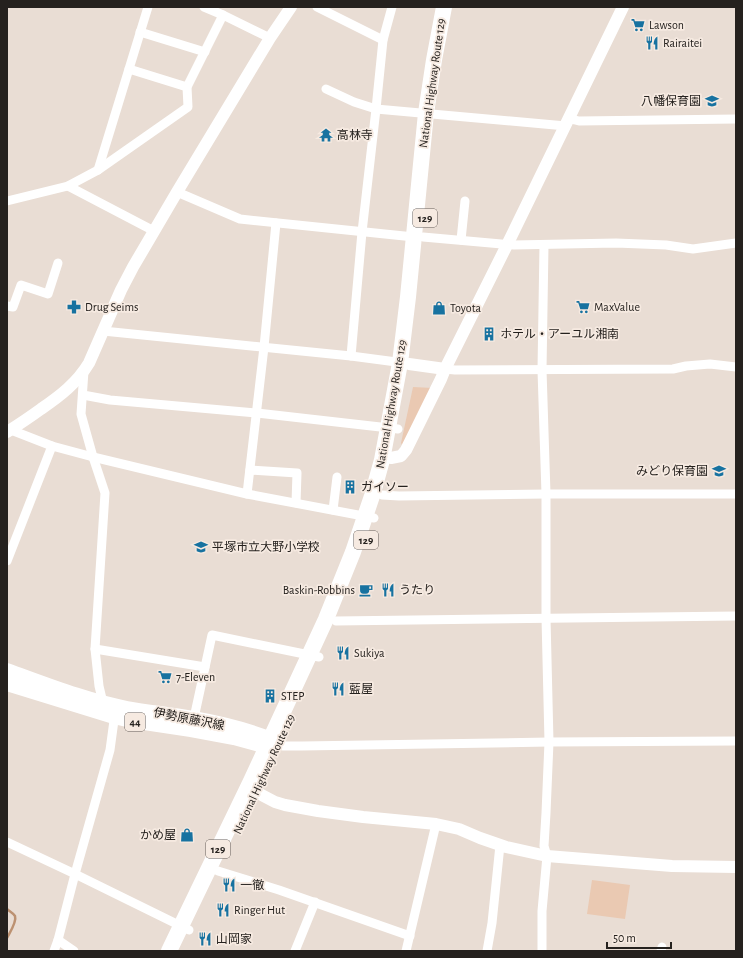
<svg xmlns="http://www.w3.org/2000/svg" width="743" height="958" viewBox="0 0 743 958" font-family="'Alegreya Sans','Noto Sans JP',sans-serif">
	<rect width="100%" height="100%" fill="#e9ddd4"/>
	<g fill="#eac9b2">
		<path d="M413 387 433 388 402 445 401 443Z"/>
		<path d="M592 880 630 885 625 919 587 914Z"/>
	</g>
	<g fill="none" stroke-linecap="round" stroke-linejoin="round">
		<path stroke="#bc9171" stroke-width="2.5" d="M7 909C9 911 13 913 15 916 17 922 10 932 7 938"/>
		<g stroke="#fff" stroke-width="9">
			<path d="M204 7 223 15 270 38"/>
			<path d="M317 7 383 40"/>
			<path d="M140 32 205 52"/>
			<path d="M129 69 187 87"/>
			<path d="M326 89 354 102 376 109 566 126"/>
			<path d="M570 118 575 120 579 121 736 119"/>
			<path d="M98 170 148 7"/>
			<path d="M68 186 154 231"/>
			<path d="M177 192 240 219 414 237"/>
			<path d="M7 201 68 186 98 170 188 107 187 87 223 15"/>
			<path d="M423 237 514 245 616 243 666 245 693 249 736 243"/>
			<path d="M461 240 465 201"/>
			<path d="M7 306 13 307 21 285 48 294 58 263"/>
			<path d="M103 331 351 356 404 363"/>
			<path d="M351 356 362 232 376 109 383 40 392 7"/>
			<path d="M445 369 455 370 673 369 686 366 710 364 736 367"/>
			<path d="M84 371 81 414 93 457 105 493 95 649 99 686 103 703 104 705"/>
			<path d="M83 395 110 400 257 413 398 429"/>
			<path d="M11 430 52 446 93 457 247 494 374 518"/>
			<path d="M250 470 297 473 296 503"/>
			<path d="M247 494 264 347 276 223"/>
			<path d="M382 495 399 496 546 494H736"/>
			<path d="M333 510 337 477"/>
			<path d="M7 561 52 446"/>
			<path d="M336 621 736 616"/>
			<path d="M95 649 205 667"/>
			<path d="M194 718 212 635 319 657"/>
			<path d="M283 746H302L549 742 736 741"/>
			<path d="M7 842 75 874 189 930"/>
			<path d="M218 871 279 890 410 936"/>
			<path d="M58 940 74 951"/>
			<path d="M54 951 58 940 75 874 110 750 115 713"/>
			<path d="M295 951 315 902"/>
			<path d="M406 951 436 824"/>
			<path d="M487 951 492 923 500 845"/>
			<path d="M542 951V911L547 856 544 846 546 813 549 742 546 618V494L542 370 544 245"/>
			<path d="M661 951 662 947"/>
		</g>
		<g stroke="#fff" stroke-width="12">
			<path d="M409 364 445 369"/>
			<path d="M7 432C18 425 30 417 41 409 60 396 77 383 89 363L121 290 133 267 177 192 270 38 291 7"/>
			<path d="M391 458 401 456 406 450 441 379 445 369 507 245 623 7"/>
			<path d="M246 792H256L275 802 285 805 318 811 363 817 436 824 459 829 480 838 506 847 547 856 672 866 736 867"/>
		</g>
		<g stroke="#fff" stroke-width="14">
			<path d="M7 670C46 684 86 700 127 708 149 712 171 714 193 718 221 723 253 731 279 742"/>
			<path d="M7 684 114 717 131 721 191 730 234 738 271 748"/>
		</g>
		<path stroke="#fff" stroke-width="16" d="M169 951 251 781 326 619 353 552 372 496 382 460 400 363 408 297 426 113 434 60 444 7"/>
	</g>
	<defs>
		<g id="supermarket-bare" transform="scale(1.08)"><path d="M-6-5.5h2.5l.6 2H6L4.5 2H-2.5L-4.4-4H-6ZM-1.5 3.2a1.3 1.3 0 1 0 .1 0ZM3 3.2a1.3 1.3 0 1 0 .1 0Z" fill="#1772a0" stroke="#f6eae1" stroke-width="2.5" paint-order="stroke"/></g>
		<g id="restaurant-bare" transform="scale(1.08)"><path d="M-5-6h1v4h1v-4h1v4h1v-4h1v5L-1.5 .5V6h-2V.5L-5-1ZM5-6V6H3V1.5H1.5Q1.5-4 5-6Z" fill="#1772a0" stroke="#f6eae1" stroke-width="2.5" paint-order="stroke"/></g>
		<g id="school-bare" transform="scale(1.08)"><path d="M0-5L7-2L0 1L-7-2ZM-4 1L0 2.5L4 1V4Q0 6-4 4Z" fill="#1772a0" stroke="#f6eae1" stroke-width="2.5" paint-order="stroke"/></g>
		<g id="temple-bare" transform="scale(1.08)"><path d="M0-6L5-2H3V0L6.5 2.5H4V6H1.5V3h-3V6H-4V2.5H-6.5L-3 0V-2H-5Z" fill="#1772a0" stroke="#f6eae1" stroke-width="2.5" paint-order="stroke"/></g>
		<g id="pharmacy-bare" transform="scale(1.08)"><path d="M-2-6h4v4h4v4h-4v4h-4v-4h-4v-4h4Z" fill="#1772a0" stroke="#f6eae1" stroke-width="2.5" paint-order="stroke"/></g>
		<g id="shop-bare" transform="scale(1.08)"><path d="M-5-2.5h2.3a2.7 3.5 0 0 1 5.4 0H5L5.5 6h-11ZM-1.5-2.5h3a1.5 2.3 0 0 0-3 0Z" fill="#1772a0" stroke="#f6eae1" stroke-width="2.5" paint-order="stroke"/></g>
		<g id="building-bare" transform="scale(1.08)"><path d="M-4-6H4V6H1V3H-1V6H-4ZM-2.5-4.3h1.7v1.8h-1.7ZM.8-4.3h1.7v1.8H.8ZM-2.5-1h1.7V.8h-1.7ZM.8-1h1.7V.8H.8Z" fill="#1772a0" stroke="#f6eae1" stroke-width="2.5" paint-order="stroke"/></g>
		<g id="cafe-bare" transform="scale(1.08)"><path d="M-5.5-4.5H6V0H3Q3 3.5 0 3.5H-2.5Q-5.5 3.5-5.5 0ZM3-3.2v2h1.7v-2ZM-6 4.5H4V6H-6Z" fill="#1772a0" stroke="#f6eae1" stroke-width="2.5" paint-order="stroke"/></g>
	</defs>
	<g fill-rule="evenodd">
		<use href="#supermarket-bare" x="638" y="25"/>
		<use href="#restaurant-bare" x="652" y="43"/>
		<use href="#school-bare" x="712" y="101"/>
		<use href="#temple-bare" x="326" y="135"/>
		<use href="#pharmacy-bare" x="74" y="307"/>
		<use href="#supermarket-bare" x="583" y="307"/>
		<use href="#shop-bare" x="439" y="308"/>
		<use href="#building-bare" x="489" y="334"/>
		<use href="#school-bare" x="719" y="471"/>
		<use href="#building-bare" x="350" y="487"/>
		<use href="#school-bare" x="201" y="547"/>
		<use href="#cafe-bare" x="366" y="590"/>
		<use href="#restaurant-bare" x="388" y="590"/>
		<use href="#restaurant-bare" x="343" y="653"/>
		<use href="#supermarket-bare" x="165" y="677"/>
		<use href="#restaurant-bare" x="338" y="689"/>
		<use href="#building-bare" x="270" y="696"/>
		<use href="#shop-bare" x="187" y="835"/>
		<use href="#restaurant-bare" x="229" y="885"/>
		<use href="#restaurant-bare" x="223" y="910"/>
		<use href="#restaurant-bare" x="205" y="939"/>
	</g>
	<g text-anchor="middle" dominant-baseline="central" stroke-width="3.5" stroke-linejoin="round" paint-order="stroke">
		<g fill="#f6eae1" stroke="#645d58" stroke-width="1">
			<rect x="413" y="209" width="24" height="18" rx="3"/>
			<rect x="354" y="531" width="24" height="18" rx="3"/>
			<rect x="125" y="713" width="20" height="18" rx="3"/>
			<rect x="206" y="840" width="24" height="18" rx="3"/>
		</g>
		<g font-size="11" font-weight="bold" fill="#25211e">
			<text x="425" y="218">129</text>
			<text x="366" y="540">129</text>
			<text x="135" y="722">44</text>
			<text x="218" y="849">129</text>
		</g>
		<g font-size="12" fill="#25211e" stroke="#f6eae1" text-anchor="start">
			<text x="649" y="25">Lawson</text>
			<text x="663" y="43">Rairaitei</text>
			<text x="701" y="101" text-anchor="end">八幡保育園</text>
			<text x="337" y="135">高林寺</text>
			<text x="85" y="307">Drug Seims</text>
			<text x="594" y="307">MaxValue</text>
			<text x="450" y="308">Toyota</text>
			<text x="500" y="334">ホテル・アーユル湘南</text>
			<text x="708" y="471" text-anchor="end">みどり保育園</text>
			<text x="361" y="487">ガイソー</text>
			<text x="212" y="547">平塚市立大野小学校</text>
			<text x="355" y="590" text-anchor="end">Baskin-Robbins</text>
			<text x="399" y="590">うたり</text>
			<text x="354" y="653">Sukiya</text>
			<text x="176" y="677">7-Eleven</text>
			<text x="349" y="689">藍屋</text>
			<text x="281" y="696">STEP</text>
			<text x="176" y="835" text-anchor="end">かめ屋</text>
			<text x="240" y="885">一徹</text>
			<text x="234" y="910">Ringer Hut</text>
			<text x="216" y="939">山岡家</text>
		</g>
		<g font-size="12" fill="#25211e" stroke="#f6eae1">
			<text transform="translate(432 83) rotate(-82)">National Highway Route 129</text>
			<text transform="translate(391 404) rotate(-80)">National Highway Route 129</text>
			<text transform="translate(189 719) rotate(11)">伊勢原藤沢線</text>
			<text transform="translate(264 774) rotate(-65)">National Highway Route 129</text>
		</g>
	</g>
	<rect width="743" height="958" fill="none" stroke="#25211e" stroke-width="16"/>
	<path d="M607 942v6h64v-6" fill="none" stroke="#25211e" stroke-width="2"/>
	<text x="613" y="942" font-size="12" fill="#25211e" stroke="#f6eae1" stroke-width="3" paint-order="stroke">50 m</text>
</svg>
